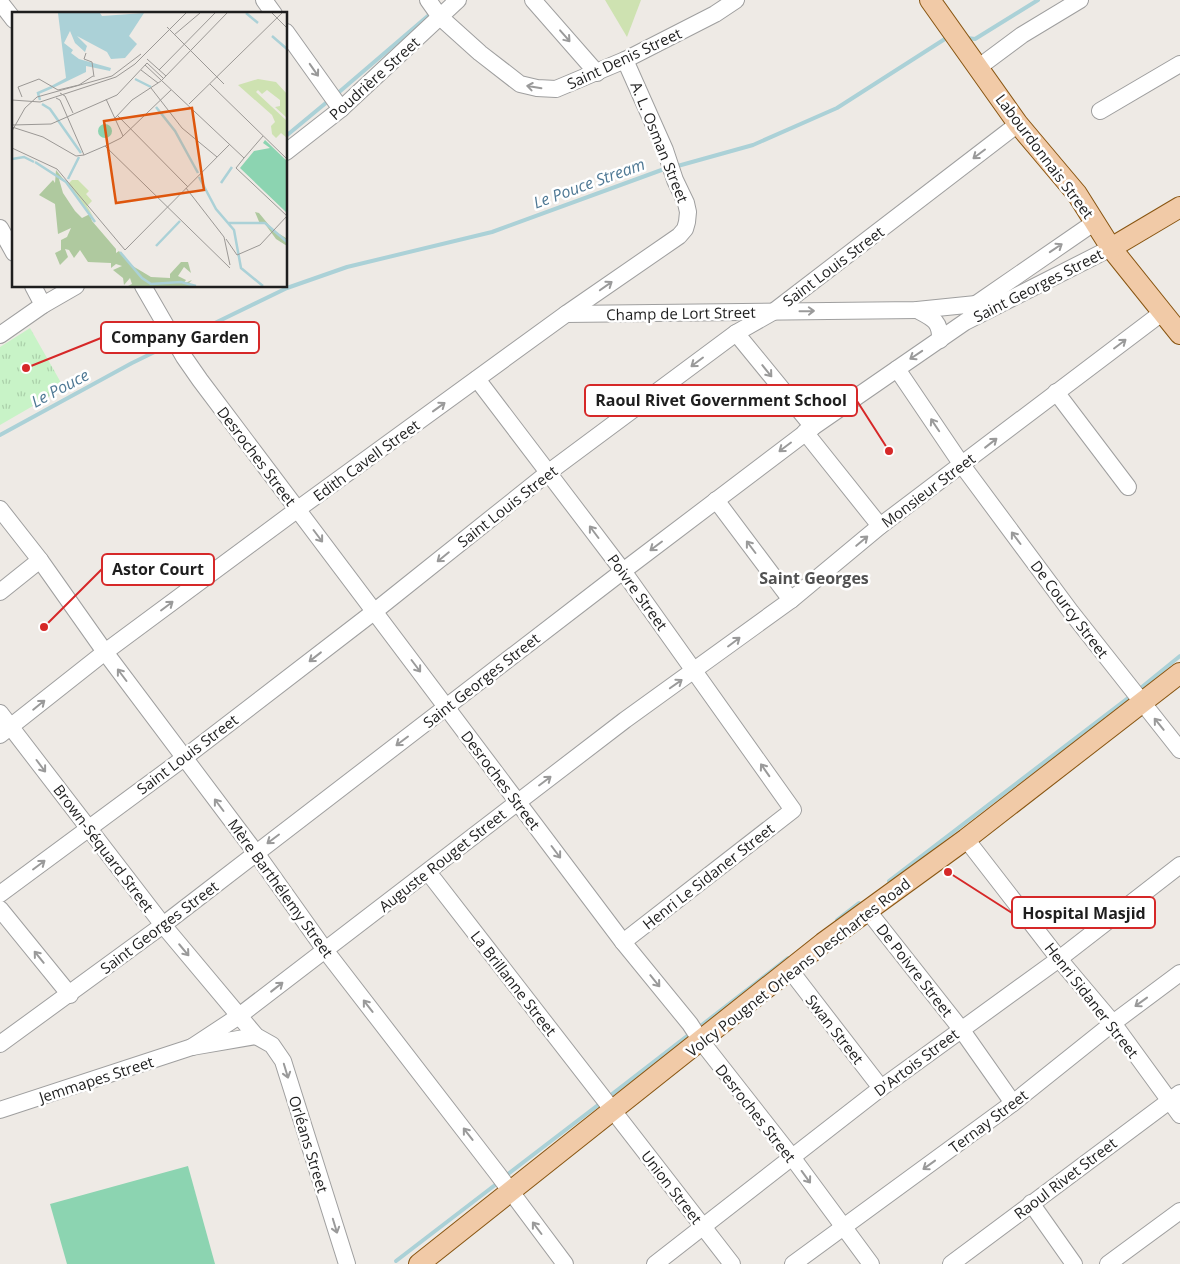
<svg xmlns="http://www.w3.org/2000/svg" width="1180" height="1264" viewBox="0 0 1180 1264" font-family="'Open Sans',sans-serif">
	<defs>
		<pattern id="park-tufts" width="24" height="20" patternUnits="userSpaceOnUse" patternTransform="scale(1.25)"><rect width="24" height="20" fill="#c8f3c7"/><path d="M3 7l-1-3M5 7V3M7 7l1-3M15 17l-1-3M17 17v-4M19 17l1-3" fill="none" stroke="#abd0aa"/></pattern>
	</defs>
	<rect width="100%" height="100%" fill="#eeeae5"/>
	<path fill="url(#park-tufts)" d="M30 328 64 388 0 425V347Z"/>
	<path fill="#cee2b1" d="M605 0H641L627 37Z"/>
	<path fill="#8cd4b1" d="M188 1166 215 1264H67L50 1204Z"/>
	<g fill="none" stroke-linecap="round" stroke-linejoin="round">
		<g stroke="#abd1d7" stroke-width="4">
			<path d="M967 38 975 39 1038 0"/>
			<path d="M338 93 429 15"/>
			<path d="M286 136 327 102"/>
			<path d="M674 167 753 145 837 108 948 37"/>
			<path d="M180 340 287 288 347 267 492 232 667 168"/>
			<path d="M0 435 132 363 171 344"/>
			<path d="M1137 691 1180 656"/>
			<path d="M889 881 1132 695"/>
			<path d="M837 920 859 903"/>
			<path d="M698 1028 788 958"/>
			<path d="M607 1098 691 1033"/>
			<path d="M504 1177 602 1102"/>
			<path d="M396 1261 499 1182"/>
		</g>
		<g stroke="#9f9f9f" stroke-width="18">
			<g id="minor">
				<path d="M264 0 274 14"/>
				<path d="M428 0 440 17 480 53 520 84 537 88 556 89 625 60 715 14 736 0"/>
				<path d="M533 0 597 73"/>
				<path d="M0 2 14 20"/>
				<path d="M286 32 341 109"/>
				<path d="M979 67 1022 35 1080 0"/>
				<path d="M1100 111 1180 64"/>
				<path d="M286 152 341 109 458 0"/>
				<path d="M0 228 14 253"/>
				<path d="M33 286 43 305"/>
				<path d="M143 286 184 357 200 380 623 942 690 1024 701 1041 792 1157 871 1264"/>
				<path d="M917 310C932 318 941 321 940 340"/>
				<path d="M971 312 976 304 1095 222"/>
				<path d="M566 314 917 310 976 304"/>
				<path d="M736 333 813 427"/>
				<path d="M0 335 43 305 76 286"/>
				<path d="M897 369 962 465 1071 612 1180 750"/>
				<path d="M477 379 623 571 793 810 623 942"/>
				<path d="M1056 392 1128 487"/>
				<path d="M805 432 880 526"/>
				<path d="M716 500 791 600"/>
				<path d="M0 509 40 560 105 652 256 853 325 950 497 1173 565 1264"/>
				<path d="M0 592 40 560"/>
				<path d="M0 713 163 925 256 1036 272 1045 283 1061 347 1264"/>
				<path d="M0 735 105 652 298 509 566 314 679 236 685 229 687 222 688 212 686 203 675 180 665 150 625 60"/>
				<path d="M966 839 1059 959 1113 1023 1180 1115"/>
				<path d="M428 872 732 1264"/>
				<path d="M0 894 184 758 375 611 549 472 736 333 773 312 1018 124"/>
				<path d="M0 909 70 995"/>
				<path d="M868 911 961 1029 1013 1103"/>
				<path d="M790 970 881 1088"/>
				<path d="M0 1044 163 925 623 571 813 427 965 322 1111 248"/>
				<path d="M192 1047 239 1016 625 720 791 600 880 526 1163 312"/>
				<path d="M0 1110 192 1047 256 1036"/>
				<path d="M1031 1203 1074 1264"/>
				<path d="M655 1264 881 1088 1059 959 1180 865"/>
				<path d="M793 1264 1013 1103 1113 1023 1180 973"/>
				<path d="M951 1264 1180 1093"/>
				<path d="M1108 1264 1180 1211"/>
			</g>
		</g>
		<g stroke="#851" stroke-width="22">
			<g id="major">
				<path d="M930 0 1018 124 1077 194 1111 248 1180 334"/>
				<path d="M1111 248 1180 207"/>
				<path d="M419 1264 823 943 966 839 1180 673"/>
			</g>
		</g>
		<use href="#minor" stroke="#fff" stroke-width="16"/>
		<use href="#major" stroke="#f1caa7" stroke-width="20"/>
	</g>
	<defs><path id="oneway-shaft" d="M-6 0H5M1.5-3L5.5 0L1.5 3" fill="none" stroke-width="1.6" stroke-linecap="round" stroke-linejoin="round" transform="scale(1.25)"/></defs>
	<g stroke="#9a9a9a">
		<use href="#oneway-shaft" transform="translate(565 36) rotate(49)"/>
		<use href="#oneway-shaft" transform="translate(314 70) rotate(55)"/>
		<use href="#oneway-shaft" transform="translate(534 87) rotate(-171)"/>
		<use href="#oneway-shaft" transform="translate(979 154) rotate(143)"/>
		<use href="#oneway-shaft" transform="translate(1056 248) rotate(-34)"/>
		<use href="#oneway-shaft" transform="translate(606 286) rotate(-35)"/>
		<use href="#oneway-shaft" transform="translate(807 311) rotate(-1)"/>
		<use href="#oneway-shaft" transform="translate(1120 344) rotate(-37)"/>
		<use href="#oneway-shaft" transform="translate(916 355) rotate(146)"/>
		<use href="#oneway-shaft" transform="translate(697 362) rotate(143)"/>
		<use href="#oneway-shaft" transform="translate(767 371) rotate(51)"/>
		<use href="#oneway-shaft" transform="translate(439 407) rotate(-36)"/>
		<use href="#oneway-shaft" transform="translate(935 425) rotate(-124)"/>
		<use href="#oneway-shaft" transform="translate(991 443) rotate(-38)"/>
		<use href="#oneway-shaft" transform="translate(785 447) rotate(143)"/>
		<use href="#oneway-shaft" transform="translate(594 532) rotate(-127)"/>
		<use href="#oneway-shaft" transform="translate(318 536) rotate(53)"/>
		<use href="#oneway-shaft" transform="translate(1016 538) rotate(-127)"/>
		<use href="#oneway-shaft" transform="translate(862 541) rotate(-40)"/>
		<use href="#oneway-shaft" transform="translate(656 546) rotate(143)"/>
		<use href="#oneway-shaft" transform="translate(751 547) rotate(-127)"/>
		<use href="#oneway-shaft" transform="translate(443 557) rotate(141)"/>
		<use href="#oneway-shaft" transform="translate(167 606) rotate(-37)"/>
		<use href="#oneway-shaft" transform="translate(734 642) rotate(-37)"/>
		<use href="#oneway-shaft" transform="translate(315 657) rotate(142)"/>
		<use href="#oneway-shaft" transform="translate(416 666) rotate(53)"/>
		<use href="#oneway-shaft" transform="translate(122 675) rotate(-127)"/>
		<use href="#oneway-shaft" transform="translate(676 684) rotate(-35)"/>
		<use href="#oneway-shaft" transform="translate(39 705) rotate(-39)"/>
		<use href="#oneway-shaft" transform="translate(1159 724) rotate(-129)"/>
		<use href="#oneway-shaft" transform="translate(402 741) rotate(143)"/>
		<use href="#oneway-shaft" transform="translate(41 766) rotate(53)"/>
		<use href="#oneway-shaft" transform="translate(765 770) rotate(-125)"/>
		<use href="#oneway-shaft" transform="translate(545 781) rotate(-37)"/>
		<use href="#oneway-shaft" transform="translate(219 805) rotate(-127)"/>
		<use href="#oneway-shaft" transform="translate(273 839) rotate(143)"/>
		<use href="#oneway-shaft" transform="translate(556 852) rotate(53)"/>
		<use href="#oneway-shaft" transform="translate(39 865) rotate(-37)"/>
		<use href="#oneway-shaft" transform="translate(184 950) rotate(50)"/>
		<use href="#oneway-shaft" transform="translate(39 957) rotate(-129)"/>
		<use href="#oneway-shaft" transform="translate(655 981) rotate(51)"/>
		<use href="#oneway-shaft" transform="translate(277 987) rotate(-38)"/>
		<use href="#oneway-shaft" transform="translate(1141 1002) rotate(144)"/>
		<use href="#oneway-shaft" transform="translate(368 1006) rotate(-128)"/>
		<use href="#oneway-shaft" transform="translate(286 1071) rotate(73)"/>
		<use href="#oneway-shaft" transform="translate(468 1134) rotate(-128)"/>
		<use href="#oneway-shaft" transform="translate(929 1165) rotate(144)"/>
		<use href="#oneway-shaft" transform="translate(806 1177) rotate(54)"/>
		<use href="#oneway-shaft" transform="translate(335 1226) rotate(73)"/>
		<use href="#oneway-shaft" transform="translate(537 1228) rotate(-127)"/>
	</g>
	<g text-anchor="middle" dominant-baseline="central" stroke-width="5" stroke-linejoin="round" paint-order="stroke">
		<g font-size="15" fill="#1e1e1e" stroke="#fff">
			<text transform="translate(624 58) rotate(-25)">Saint Denis Street</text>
			<text transform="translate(374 78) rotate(-42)">Poudrière Street</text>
			<text transform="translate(660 142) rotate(68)">A. L. Osman Street</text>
			<text transform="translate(1045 156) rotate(53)">Labourdonnais Street</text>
			<text transform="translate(833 266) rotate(-37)">Saint Louis Street</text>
			<text transform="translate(1038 285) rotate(-27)">Saint Georges Street</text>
			<text transform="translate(681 313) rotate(-1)">Champ de Lort Street</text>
			<text transform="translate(257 456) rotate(53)">Desroches Street</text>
			<text transform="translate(366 460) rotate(-36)">Edith Cavell Street</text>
			<text transform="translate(928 490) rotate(-37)">Monsieur Street</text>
			<text transform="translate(507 506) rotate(-38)">Saint Louis Street</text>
			<text transform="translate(638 592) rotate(54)">Poivre Street</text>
			<text transform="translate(1070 609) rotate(53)">De Courcy Street</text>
			<text transform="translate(481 680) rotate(-38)">Saint Georges Street</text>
			<text transform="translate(187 754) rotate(-37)">Saint Louis Street</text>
			<text transform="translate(501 780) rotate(53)">Desroches Street</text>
			<text transform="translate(104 848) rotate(53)">Brown-Séquard Street</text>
			<text transform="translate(442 860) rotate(-38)">Auguste Rouget Street</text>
			<text transform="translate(708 876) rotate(-38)">Henri Le Sidaner Street</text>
			<text transform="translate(281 888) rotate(54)">Mère Barthélemy Street</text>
			<text transform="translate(159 927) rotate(-37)">Saint Georges Street</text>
			<text transform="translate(798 967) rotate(-38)">Volcy Pougnet Orleans Deschartes Road</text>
			<text transform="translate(915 970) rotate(52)">De Poivre Street</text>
			<text transform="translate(514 983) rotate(52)">La Brillanne Street</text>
			<text transform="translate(1092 1000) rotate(52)">Henri Sidaner Street</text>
			<text transform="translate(835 1029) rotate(52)">Swan Street</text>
			<text transform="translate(916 1062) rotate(-37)">D'Artois Street</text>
			<text transform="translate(96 1079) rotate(-18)">Jemmapes Street</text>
			<text transform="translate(756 1113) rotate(52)">Desroches Street</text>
			<text transform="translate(988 1121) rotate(-37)">Ternay Street</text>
			<text transform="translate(309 1144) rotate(73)">Orléans Street</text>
			<text transform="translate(1065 1178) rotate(-37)">Raoul Rivet Street</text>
			<text transform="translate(672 1187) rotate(52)">Union Street</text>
		</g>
		<g font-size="16" font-style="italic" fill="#4e7894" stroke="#fff">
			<text transform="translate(589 183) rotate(-20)">Le Pouce Stream</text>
			<text transform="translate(60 388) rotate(-28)">Le Pouce</text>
		</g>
		<g font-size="16" font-weight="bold" fill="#515151" stroke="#fff">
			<text x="814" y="578">Saint Georges</text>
		</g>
	</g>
	<g transform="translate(12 12)">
		<rect width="275" height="275" fill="#eeeae5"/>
		<path d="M246 67 264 70 275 82V106L263 95 268 94V88L255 78 250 82 246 78 244 80 275 109V126L269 121 264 126 260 122 259 114 263 110 260 103 226 73Z" fill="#cee2b1"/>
		<path d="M44 158 52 168 47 167 51 181 63 199 70 206 78 202 80 209 104 237V241L107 239 119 253 139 265 158 266V262L169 250H176L179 261 172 255 166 264 174 268 171 272 180 268 177 271 180 274H116L120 272 118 266 112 273 111 266 101 258 110 254 104 252 99 256V251L76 250 68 238 62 246 57 238 53 237 56 245 48 253 43 241 49 238V228L55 225 59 216 46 222 43 192 27 183 41 168 43 171ZM243 200 247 201 261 218 274 226 275 234 264 227 253 212H248Z" fill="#afc99f"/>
		<path d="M60 168H66L77 179 74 182 80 189 75 194 82 206 55 173Z" fill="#cee2b1"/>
		<path d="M86 119a7 7 0 1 1 14 0a7 7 0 1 1-14 0ZM253 128 275 149V201L228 156 242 139 258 136 251 131Z" fill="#8cd4b1"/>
		<path d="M46 1H88L90 4 132 1 117 24 125 32 113 46 99 47 95 40 65 24 75 34 73 40 63 31 58 19 52 31 61 38 59 41 67 47 99 56 98 59 74 54V60L41 76 39 74 54 66Z" fill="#abd1d7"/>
		<path fill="none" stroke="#abd1d7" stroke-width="2.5" d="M234 1 246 11M260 24 275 37M123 67 139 75M28 88 26 81 40 75M30 92 38 97 69 141M144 95 163 119 186 161M0 147 12 145 22 150M23 150 54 170 83 210M187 165 204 197 222 218 229 256 251 274M56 167 67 145M209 171 220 155M216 211H253L275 230M144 234 168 209M108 240 130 266 139 272 169 270 184 274"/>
		<path fill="none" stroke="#9b9895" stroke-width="1" d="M260 1 275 16M155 15 212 72M162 23 188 1M74 41 72 47 80 50 82 65M135 47 154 64M133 53 232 146 224 156 275 204M129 58 146 71M147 58 203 1M150 68 215 1M198 72 275 147M139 76 170 116 205 145M48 81 53 84 61 101M10 85 6 75 27 67 46 78 67 73 81 64M44 86 48 88 72 143 93 134 218 256M94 87 111 124M0 88 28 90 104 65 123 52 174 1M177 92 270 1M105 103 176 175M103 106 120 88 149 69M0 113 39 112 105 83 135 51 151 66M0 115 31 125 64 144 72 143M0 119 13 96 25 85 100 64 129 42M93 134 109 126 159 78M0 136 45 157 113 238 218 132M232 146 251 124M174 176 212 225 218 253M214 227 225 243 248 233 275 204"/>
		<path fill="#de560d" fill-opacity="0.15" stroke="#de560d" stroke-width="2.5" d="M180 96 192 178 104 191 92 109Z"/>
		<rect width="275" height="275" fill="none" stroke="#1e1e1e" stroke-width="2.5"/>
	</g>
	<path fill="none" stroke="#d62828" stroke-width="2" d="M26 368L101 338M889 451L857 401M44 627L102 569M948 872L1012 913"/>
	<g fill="#d62828" stroke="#fff" stroke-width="2">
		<circle cx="26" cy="368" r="5"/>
		<circle cx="889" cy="451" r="5"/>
		<circle cx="44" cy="627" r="5"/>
		<circle cx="948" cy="872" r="5"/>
	</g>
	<g fill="#fff" stroke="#d62828" stroke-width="2">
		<rect x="101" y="322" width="158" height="31" rx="5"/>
		<rect x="585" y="385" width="272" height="31" rx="5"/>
		<rect x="102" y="554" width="112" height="31" rx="5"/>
		<rect x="1012" y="897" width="143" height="31" rx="5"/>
	</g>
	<g font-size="16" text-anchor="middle" font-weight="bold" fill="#1e1e1e">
		<text x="180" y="343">Company Garden</text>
		<text x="721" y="406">Raoul Rivet Government School</text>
		<text x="158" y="575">Astor Court</text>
		<text x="1084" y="919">Hospital Masjid</text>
	</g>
</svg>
